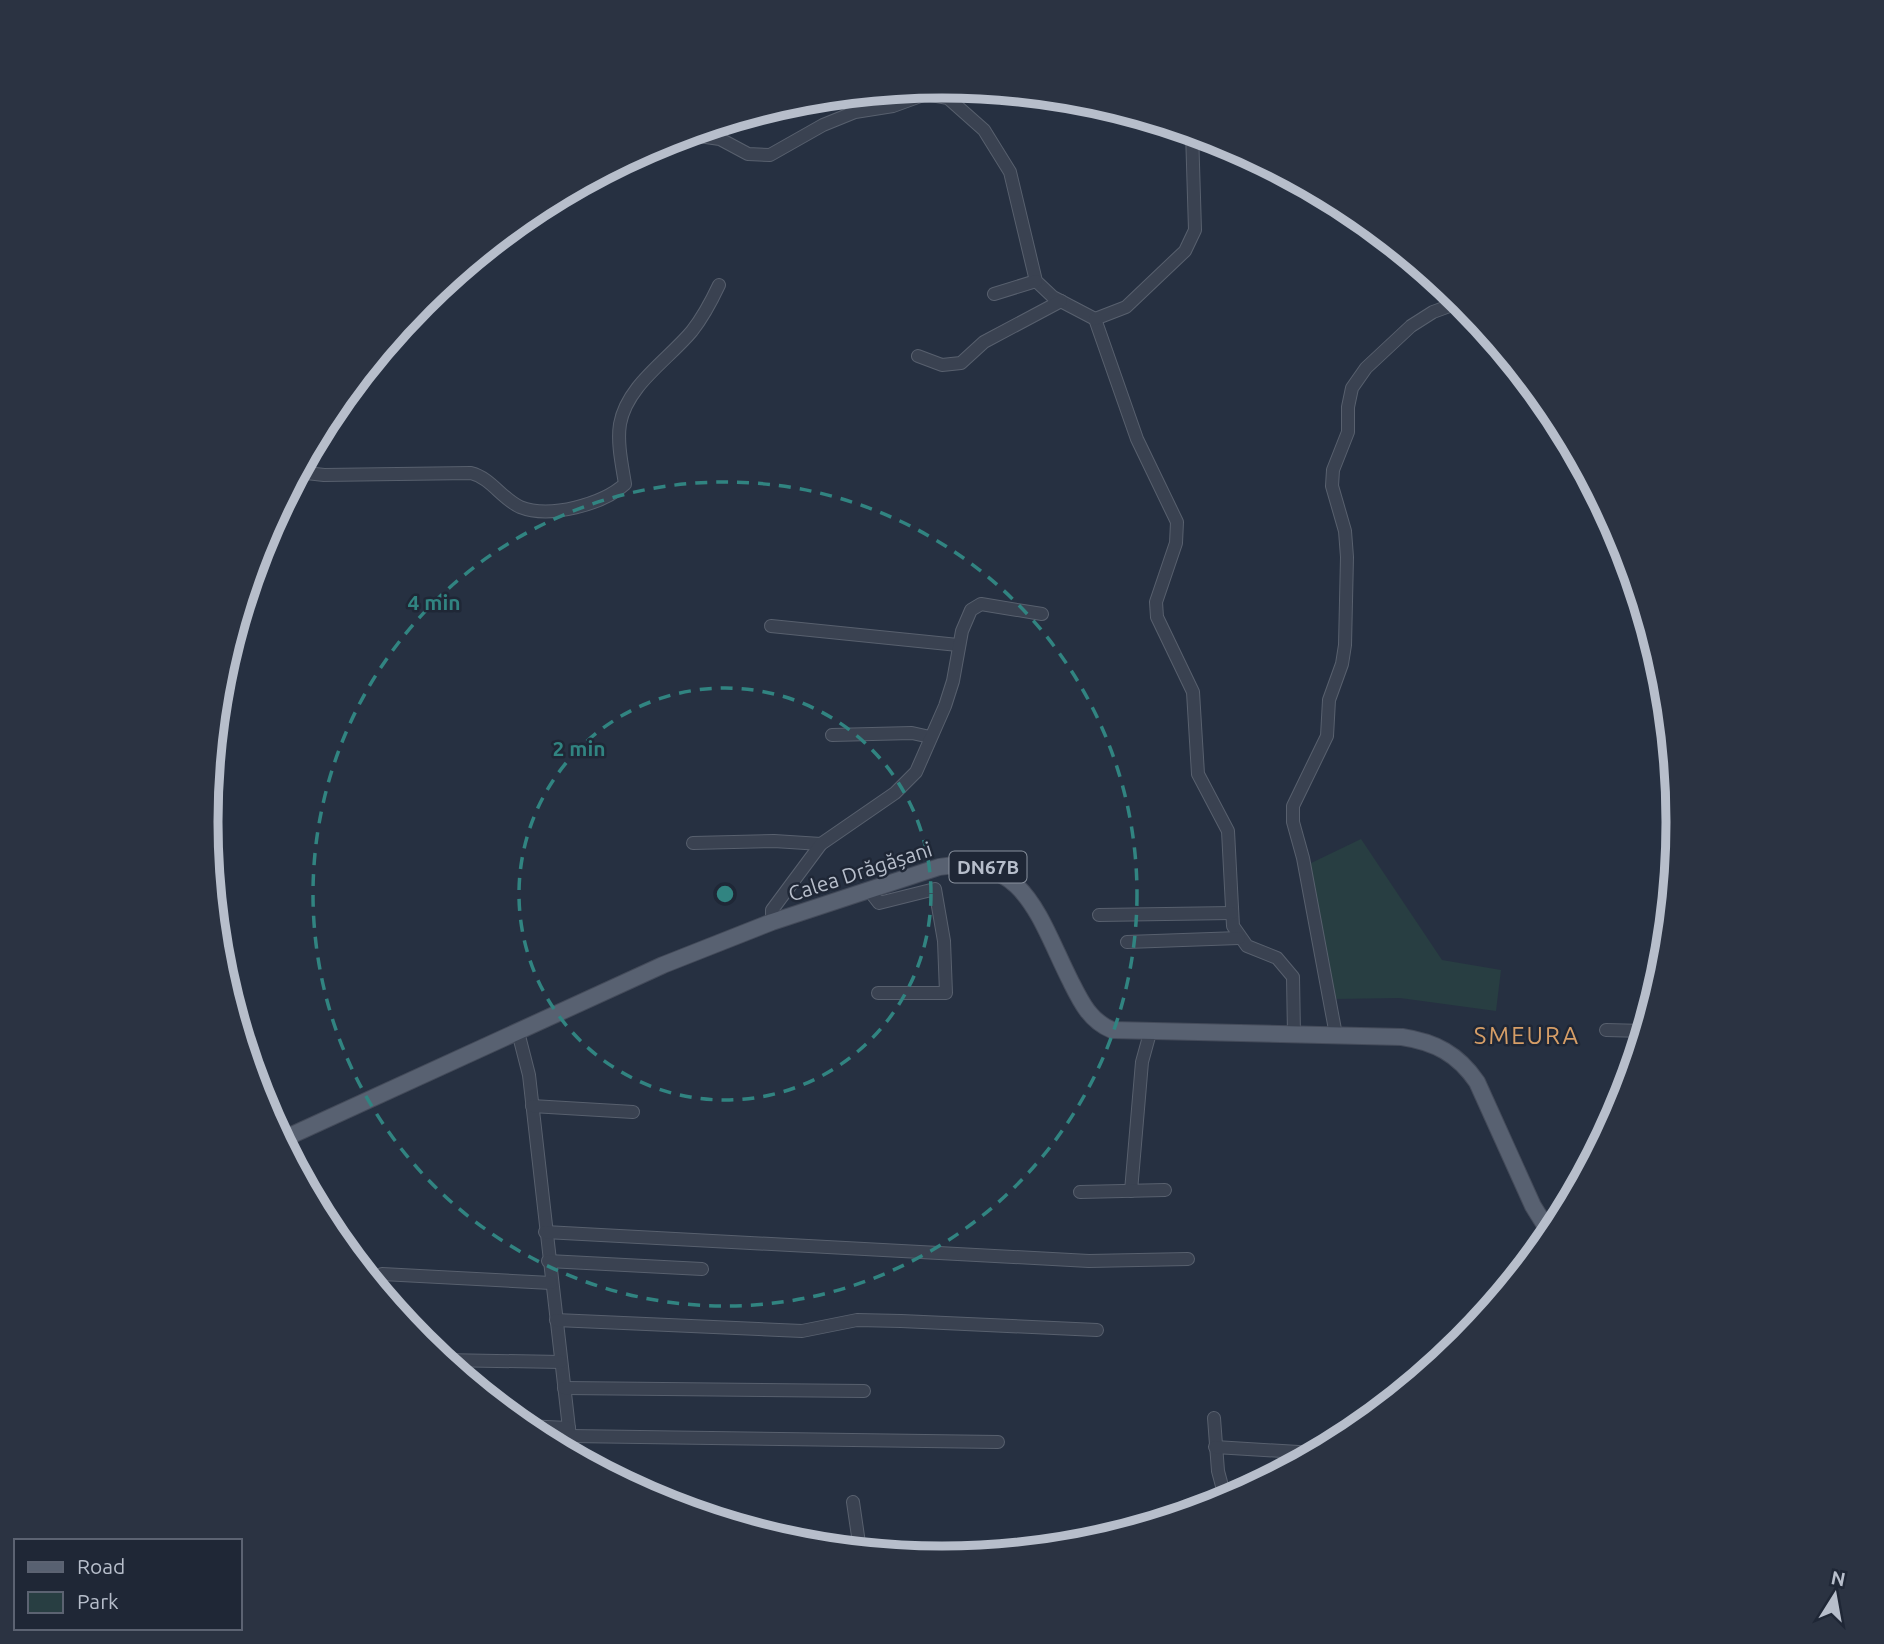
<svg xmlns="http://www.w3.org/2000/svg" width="1884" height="1644" viewBox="0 0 1884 1644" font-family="Ubuntu,sans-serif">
	<rect width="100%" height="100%" fill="#263041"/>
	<path fill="#283e42" d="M1361 839 1442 960 1501 970 1496 1011 1400 998 1333 999 1307 865Z"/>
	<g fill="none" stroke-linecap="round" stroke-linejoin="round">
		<g stroke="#58606e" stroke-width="14">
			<g id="minor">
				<path d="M685 134 720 139 748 154 770 155 823 125 855 112 893 106 926 94 948 98 984 130 1010 172 1036 281 1053 297 1095 319 1137 439 1177 522 1176 543 1156 602 1157 617 1193 692 1198 774 1228 831 1233 926 1247 946 1277 958 1293 977 1294 1034"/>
				<path d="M994 294 1036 281"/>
				<path d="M1095 319 1126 307 1185 251 1195 230 1192 132"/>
				<path d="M918 356 942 365 961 363 984 342 1061 301"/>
				<path d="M298 472 324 475 471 473C491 478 501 498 520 507 550 519 603 504 625 484 622 465 617 443 620 424 627 385 668 360 692 331 703 317 711 302 719 285"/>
				<path d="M771 626 958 645"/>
				<path d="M832 735 912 733 930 737"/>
				<path d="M693 843 774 841 821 844"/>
				<path d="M869 890 879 903 935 889 944 941 946 993H878"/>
				<path d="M1099 915 1232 913"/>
				<path d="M772 922V910L821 844 895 793 916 772 945 706 953 681 962 631 971 610 981 604 1042 614"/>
				<path d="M1127 942 1239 938"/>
				<path d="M1606 1030 1644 1031"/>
				<path d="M518 1032 529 1075 572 1455"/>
				<path d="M1336 1035 1303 858 1293 822V806L1327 736 1329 700 1342 664 1345 645 1347 557 1345 531 1332 486 1333 470 1348 432V407L1352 388 1366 368 1411 326 1433 312 1463 301"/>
				<path d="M532 1106 633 1112"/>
				<path d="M1131 1191 1142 1062 1150 1033"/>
				<path d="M1080 1192 1165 1190"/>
				<path d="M545 1232 1089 1261 1188 1259"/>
				<path d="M548 1261 702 1269"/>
				<path d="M382 1274 551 1283"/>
				<path d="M556 1320 802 1331 857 1320 901 1321 1097 1330"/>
				<path d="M443 1360 561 1362"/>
				<path d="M564 1388 864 1391"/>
				<path d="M1214 1418 1218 1471 1226 1501"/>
				<path d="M523 1426 569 1428"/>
				<path d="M570 1436 998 1442"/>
				<path d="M1215 1447 1315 1453"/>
				<path d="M853 1502 860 1550"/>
			</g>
		</g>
		<g stroke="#444b5a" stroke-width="18">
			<path id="major" d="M281 1140 663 965 772 922 939 867C1025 852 1039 919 1071 982 1081 1002 1090 1021 1112 1030L1402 1037C1435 1042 1458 1054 1477 1082L1533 1206 1551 1235"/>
		</g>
		<use href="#minor" stroke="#3a4251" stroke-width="12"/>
		<use href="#major" stroke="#586171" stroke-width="16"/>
	</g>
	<g fill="none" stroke="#318481" stroke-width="3.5" stroke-dasharray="12 9">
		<circle cx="725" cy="894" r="206"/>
		<circle cx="725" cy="894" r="412"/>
	</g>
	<g text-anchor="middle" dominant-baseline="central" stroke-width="5" stroke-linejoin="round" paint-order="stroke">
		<rect fill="#1f2736" stroke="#89919e" stroke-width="2" x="949.5" y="851.5" width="77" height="31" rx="5"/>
		<g font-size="19" font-weight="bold" fill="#b7becb">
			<text x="988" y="867">DN67B</text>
		</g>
		<g font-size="21" fill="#b7becb" stroke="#1f2736">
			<text transform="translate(860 871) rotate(-18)">Calea Drăgășani</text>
		</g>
		<g font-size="24" letter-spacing="2" fill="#d69e67" stroke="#1f2736">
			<text x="1527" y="1035">SMEURA</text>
		</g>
	</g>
	<path d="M0 0H1884V1644H0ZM218 822a724 724 0 1 1 1448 0a724 724 0 1 1-1448 0Z" fill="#2b3342" fill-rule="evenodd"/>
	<path fill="none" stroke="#b7becb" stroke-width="9" d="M218 822a724 724 0 1 1 1448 0a724 724 0 1 1-1448 0Z"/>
	<circle cx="725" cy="894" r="10" fill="#318481" stroke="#1f2736" stroke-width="3.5"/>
	<g font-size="21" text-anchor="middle" font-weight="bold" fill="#318481" stroke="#1f2736" stroke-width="5" stroke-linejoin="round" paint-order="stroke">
		<text x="434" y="610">4 min</text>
		<text x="579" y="756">2 min</text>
	</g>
	<rect x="14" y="1539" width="228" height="91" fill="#1f2736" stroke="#5c6372" stroke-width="2"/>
	<rect x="28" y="1562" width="35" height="10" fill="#586171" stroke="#5c6372" stroke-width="2"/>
	<text x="77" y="1574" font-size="21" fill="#b7becb">Road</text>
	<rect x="28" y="1592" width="35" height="21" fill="#283e42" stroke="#5c6372" stroke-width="2"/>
	<text x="77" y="1609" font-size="21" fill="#b7becb">Park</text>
	<g transform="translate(1835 1595) rotate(11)" stroke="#1f2736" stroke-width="5" paint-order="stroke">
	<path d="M0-5L12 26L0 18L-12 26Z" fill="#b7becb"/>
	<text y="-10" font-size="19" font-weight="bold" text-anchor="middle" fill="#b7becb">N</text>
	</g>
</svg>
